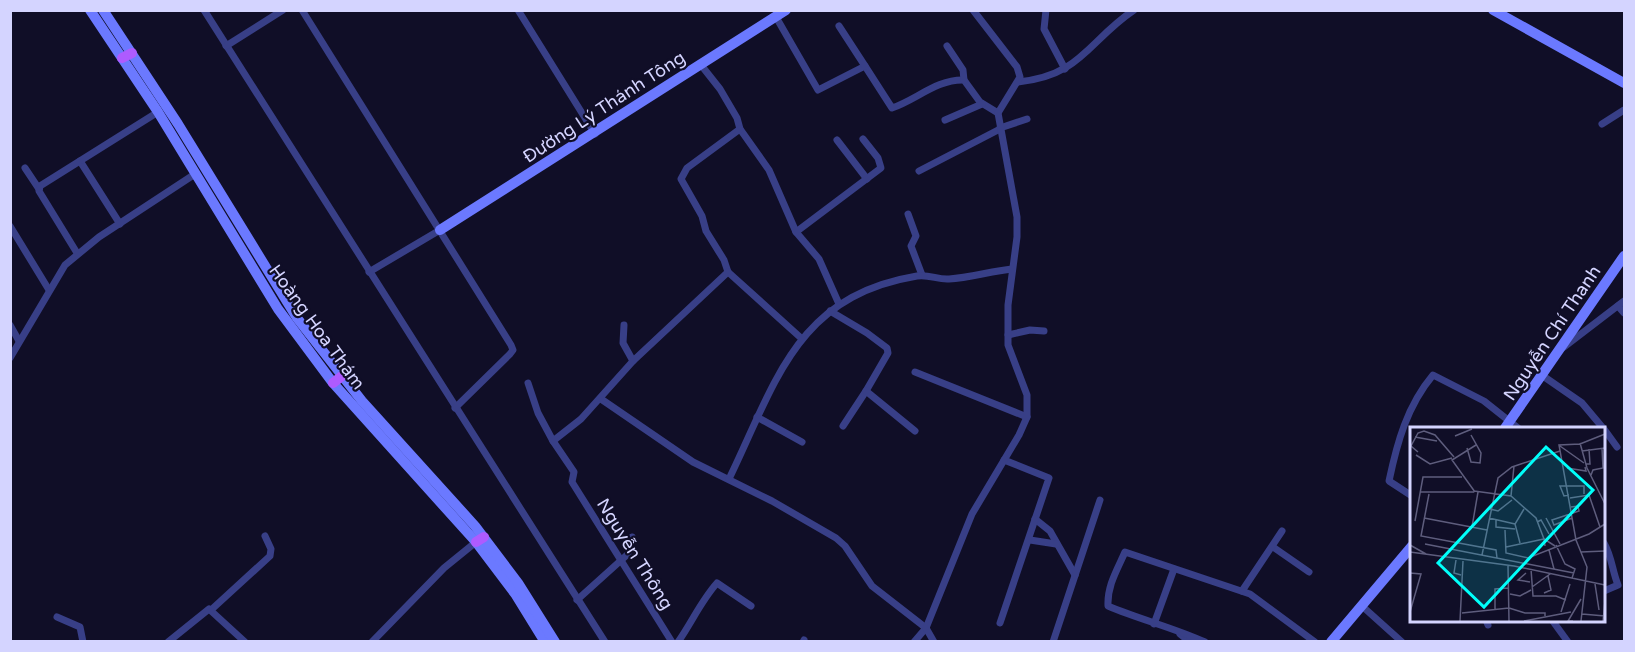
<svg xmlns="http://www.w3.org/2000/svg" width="1635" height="652" viewBox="0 0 1635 652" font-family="'Varela Round',sans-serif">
	<rect width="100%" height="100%" fill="#100e27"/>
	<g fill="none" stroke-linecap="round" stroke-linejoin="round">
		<g stroke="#383f87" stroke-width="7">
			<path d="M204 10 605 642"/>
			<path d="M302 10 511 345 513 350 510 354 455 408"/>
			<path d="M518 10 595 134"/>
			<path d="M1046 10 1044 29 1065 69"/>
			<path d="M776 17 818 90 865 66 892 108C916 100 937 79 964 80L980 102 998 113"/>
			<path d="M839 26 865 66"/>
			<path d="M226 46 283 10"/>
			<path d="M947 46 963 70 964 80"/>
			<path d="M701 65 720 89 737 118 740 129 769 170 796 232 819 259 839 304"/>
			<path d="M1018 82C1081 76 1088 41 1134 10"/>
			<path d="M945 120 982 104"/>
			<path d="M1602 124 1624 110"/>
			<path d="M1000 128 1027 119"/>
			<path d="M740 129 687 168 681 179 702 216 706 231 724 260 728 272 801 338"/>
			<path d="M837 140 867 179"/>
			<path d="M80 161 120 224"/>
			<path d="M25 168 39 189"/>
			<path d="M919 171 1000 129"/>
			<path d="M908 214 916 236 911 246 922 275"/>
			<path d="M10 226 49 290"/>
			<path d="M796 232 881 168 878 158 863 139"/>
			<path d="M77 253 39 191 40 186 158 112"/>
			<path d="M369 272 440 230"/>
			<path d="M1618 306 1624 313"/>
			<path d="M830 311 867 333 887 348 888 353 866 391 843 426"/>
			<path d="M10 325 19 341"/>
			<path d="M624 325 623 343 633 361"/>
			<path d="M1008 335 1030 330 1044 331"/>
			<path d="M1564 347 1624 301"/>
			<path d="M10 358 65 265 99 237 195 174"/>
			<path d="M915 372 1027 417"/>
			<path d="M1543 376 1582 403 1603 428"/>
			<path d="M528 383 538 413 553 441"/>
			<path d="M866 391 915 431"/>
			<path d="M601 399 693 462 772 501 836 538 845 546 872 586 926 628 914 642"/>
			<path d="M757 417 802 442"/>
			<path d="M1604 429 1617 447"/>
			<path d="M729 479C776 382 796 296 917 276 929 274 938 280 949 279 970 278 991 271 1012 269"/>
			<path d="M1412 496 1389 481C1397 443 1407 406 1433 375L1484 401 1518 428"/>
			<path d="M1035 519 1050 531 1075 575"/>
			<path d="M1030 540 1056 544"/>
			<path d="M1604 543C1612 557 1612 570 1618 585L1604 591"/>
			<path d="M1273 547 1309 572"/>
			<path d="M1242 591 1282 531"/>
			<path d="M577 600 628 554 632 537"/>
			<path d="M1362 606 1402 642"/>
			<path d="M211 610 270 556 271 549 265 536"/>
			<path d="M57 617 80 627 83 642"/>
			<path d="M1486 620 1488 625"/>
			<path d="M1552 620 1568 642"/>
			<path d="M1000 623 1049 478 1004 460"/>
			<path d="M1154 624 1174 569"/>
			<path d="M1180 634 1190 642"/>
			<path d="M168 642 209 609 245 642"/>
			<path d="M372 642 444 568 476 542"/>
			<path d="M672 642 572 482 574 472 553 441 581 419 633 361 728 272"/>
			<path d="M678 642C692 622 701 601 717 583L751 606"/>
			<path d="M803 642 804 640"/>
			<path d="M934 642 926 628 972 514 1019 435 1027 417V395L1008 345V305L1017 237V217L998 113 1020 77 1017 67 973 10"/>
			<path d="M1053 642 1100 500"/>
			<path d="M1205 642C1172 627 1141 620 1108 606 1107 586 1117 570 1125 552L1250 594 1315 642"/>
		</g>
		<g stroke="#6b79ff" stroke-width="10">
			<path d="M90 10 158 112 278 309 333 383 476 542 516 595 545 642"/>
			<path d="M103 10 178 124 297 318 362 401 475 526 518 583 555 642"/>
			<path d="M1493 10 1624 83"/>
			<path d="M440 230 786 10"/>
			<path d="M1505 428 1624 256"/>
			<path d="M1331 642 1412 546"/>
		</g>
		<g stroke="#ae5bff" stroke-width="10">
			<path d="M122 58 132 53"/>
			<path d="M333 383 342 376"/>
			<path d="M476 542 484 537"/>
		</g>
	</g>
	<g text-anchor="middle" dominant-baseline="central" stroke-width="4.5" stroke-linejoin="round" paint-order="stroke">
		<g font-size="18" fill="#d4d4ff" stroke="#100e27">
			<text transform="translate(604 107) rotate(-33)">Đường Lý Thánh Tông</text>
			<text transform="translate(317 327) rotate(54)">Hoàng Hoa Thám</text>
			<text transform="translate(1552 333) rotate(-56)">Nguyễn Chí Thanh</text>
			<text transform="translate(635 554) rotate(58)">Nguyễn Thông</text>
		</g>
	</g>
	<g transform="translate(1410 427)">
		<rect width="195" height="195" fill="#100e27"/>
		<path fill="none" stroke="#5e5d7d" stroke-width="1.5" d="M45 9 62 2M5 10 27 14M170 16 177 41 195 77M150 19 174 36M57 21 61 35 70 36 71 26 61 8M172 24 195 21M8 25 1 19 8 6 14 4 25 8 44 30M6 28 20 37 42 31M176 37H180L179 22M157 41 176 44 175 40M181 48 183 43 193 41 192 21M64 64 101 69 126 91 134 112 145 119M10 65H64M65 65 42 33 66 18M19 67 11 109 86 123 87 131M159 68 154 69 150 59H174V67M101 69 104 39M160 71 179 68 190 100M161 80 168 79 169 84 142 93 144 98 162 91M80 82 88 84 102 73M14 91 77 103M79 91 105 97M136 91 150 117M86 92V100L105 102M5 94 13 50H52M127 95 131 93 139 107M62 100 68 65M95 103 96 126 118 131 179 107 195 97M110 116 105 97 114 82M15 117 164 146M0 118 16 127M146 118 155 137 165 142 162 151M96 120 134 112 135 119M139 123 144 142M0 125 104 139 195 158M171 125 195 124M72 128 88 51 102 40 150 24M46 133 44 146 51 148M98 139 99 194M121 142 123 169H146L156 173M0 146 11 147 0 185M116 146 108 153 120 155M185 157 189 183M122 160 140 147M134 166 141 163 138 149M100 167 110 169 121 163M99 181 115 186H135V189M85 183V162L98 161M151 185 160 157M52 186 99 181M172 187 195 189M50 194 53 134M114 194 161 185M163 194H158L171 172M171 194 177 140 166 113 149 18 170 17 195 7M193 194 195 174"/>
		<path fill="#00fffa" fill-opacity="0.15" stroke="#00fffa" stroke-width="3" d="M136 20 183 63 74 180 28 136Z"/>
		<rect width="195" height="195" fill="none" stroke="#d4d4ff" stroke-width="3"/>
	</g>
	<rect width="1635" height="652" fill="none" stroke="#d4d4ff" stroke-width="24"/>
</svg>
